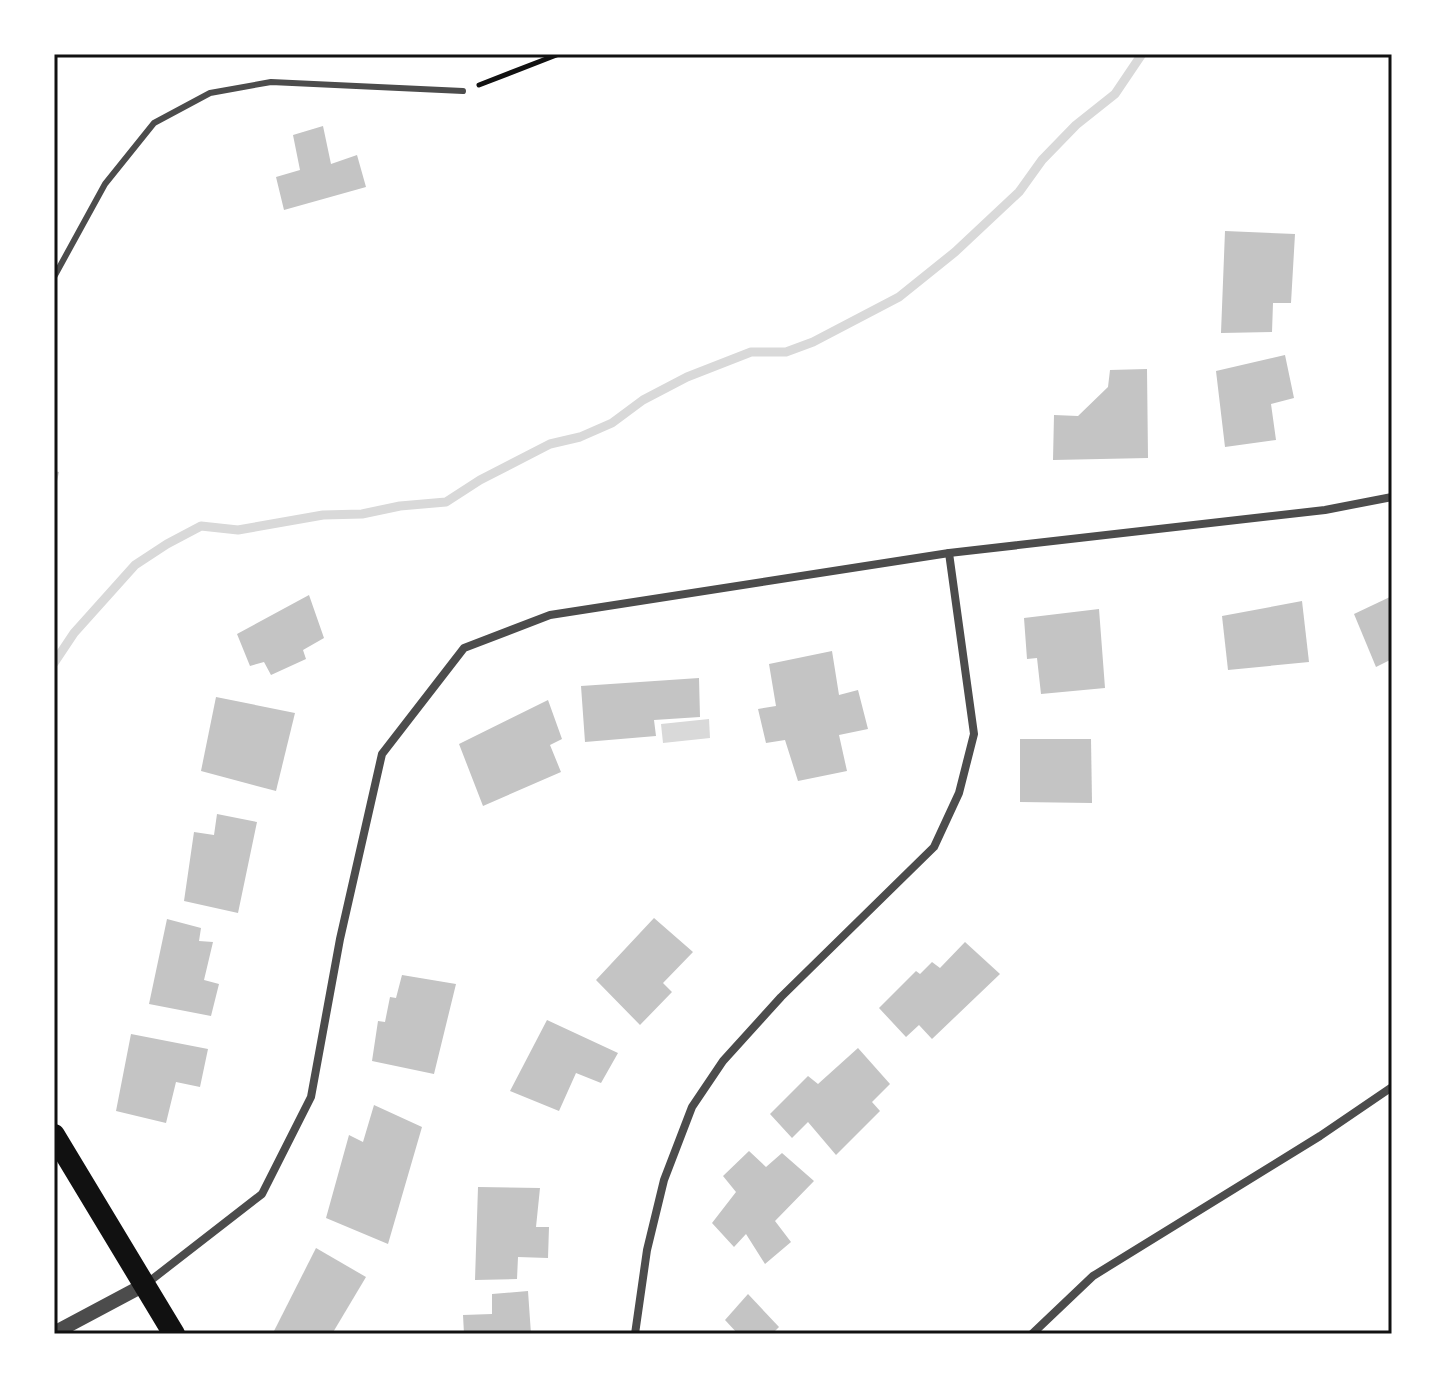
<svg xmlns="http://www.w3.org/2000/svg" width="1446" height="1388" viewBox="0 0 1446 1388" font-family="Barlow,sans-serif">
	<rect width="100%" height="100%" fill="#fff"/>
	<path fill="#d9d9d9" d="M709 719 710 738 663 743 661 724Z"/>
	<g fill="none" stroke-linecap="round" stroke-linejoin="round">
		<path stroke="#d9d9d9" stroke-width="9" d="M54 663 74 633 135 565 167 544 201 526 238 530 323 515 362 514 400 506 446 502 480 480 550 444 580 437 612 423 643 400 687 377 751 352H786L813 342 899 297 955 252 1019 192 1042 160 1076 125 1115 94 1142 54"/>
	</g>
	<g fill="#c4c4c4">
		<path d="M323 126 331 164 357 155 366 187 284 210 276 177 300 170 293 135Z"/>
		<path d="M1225 231 1295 234 1291 303H1273L1272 332 1221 333Z"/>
		<path d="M1285 355 1294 398 1271 404 1276 440 1225 447 1216 371Z"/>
		<path d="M1147 369 1148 458 1053 460 1054 415 1078 416 1108 387 1110 370Z"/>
		<path d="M54 471 59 472 55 490H54Z"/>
		<path d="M309 595 324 638 303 650 306 659 271 675 264 662 250 666 237 634Z"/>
		<path d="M1392 596V659L1376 667 1354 614Z"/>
		<path d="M1302 601 1309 662 1228 670 1222 616Z"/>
		<path d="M1099 609 1105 688 1041 694 1037 658 1027 659 1024 618Z"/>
		<path d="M832 651 839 695 858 690 868 729 839 735 847 771 798 781 785 740 766 743 758 709 776 706 769 664Z"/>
		<path d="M699 678 700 717 654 720 656 736 585 742 581 686Z"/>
		<path d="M216 697 295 713 276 791 201 771Z"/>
		<path d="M548 700 562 739 550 745 561 772 483 806 459 744Z"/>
		<path d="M1020 739H1091L1092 803 1020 802Z"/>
		<path d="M217 814 257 822 238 913 184 901 194 832 214 835Z"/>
		<path d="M654 918 693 952 663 983 672 992 640 1025 596 980Z"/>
		<path d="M167 919 201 928 199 941 213 942 204 980 219 984 211 1016 149 1004Z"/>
		<path d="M965 942 1000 974 932 1039 919 1025 906 1037 879 1008 916 971 920 974 932 962 940 968Z"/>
		<path d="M402 975 456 984 434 1074 372 1061 378 1021 385 1022 390 997 396 998Z"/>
		<path d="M547 1020 618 1053 601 1083 576 1073 559 1111 510 1091Z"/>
		<path d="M131 1034 208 1049 200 1087 176 1082 166 1123 116 1111Z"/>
		<path d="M858 1048 890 1084 872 1102 880 1111 836 1155 808 1122 792 1138 770 1114 808 1076 818 1084Z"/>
		<path d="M374 1105 422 1127 388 1244 326 1218 349 1135 363 1142Z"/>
		<path d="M749 1151 766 1167 782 1153 814 1181 775 1221 791 1242 765 1264 746 1234 734 1247 712 1223 736 1192 723 1176Z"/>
		<path d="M478 1187 540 1188 536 1227H549L548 1258 518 1257 517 1279 475 1280Z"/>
		<path d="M316 1248 366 1277 332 1334H275L273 1333Z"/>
		<path d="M528 1291 531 1334H464L463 1315 492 1314V1294Z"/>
		<path d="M748 1294 779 1327 772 1334H738L725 1320Z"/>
	</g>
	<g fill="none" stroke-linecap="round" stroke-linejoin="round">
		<path stroke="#111" stroke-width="5" d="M479 85 559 54"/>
		<path stroke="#4c4c4c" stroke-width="6" d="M54 277 105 184 154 123 210 93 271 82 463 91"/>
		<g stroke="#4c4c4c" stroke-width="8">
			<path d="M146 1284 262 1194 311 1097 340 939 382 754 464 648 550 615 949 553 1325 510 1392 497"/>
			<path d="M635 1334 647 1250 664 1180 692 1107 723 1061 781 997 934 847 959 793 974 734 949 553"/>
			<path d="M1032 1334 1093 1276 1320 1136 1392 1087"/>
		</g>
		<path stroke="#4c4c4c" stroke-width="14" d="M54 1333 146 1284"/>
		<path stroke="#111" stroke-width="22" d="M54 1135 174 1334"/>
	</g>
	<rect width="1446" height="1388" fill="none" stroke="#ffffff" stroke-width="112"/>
	<rect x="56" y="56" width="1334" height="1276" fill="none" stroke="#111" stroke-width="3"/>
</svg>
